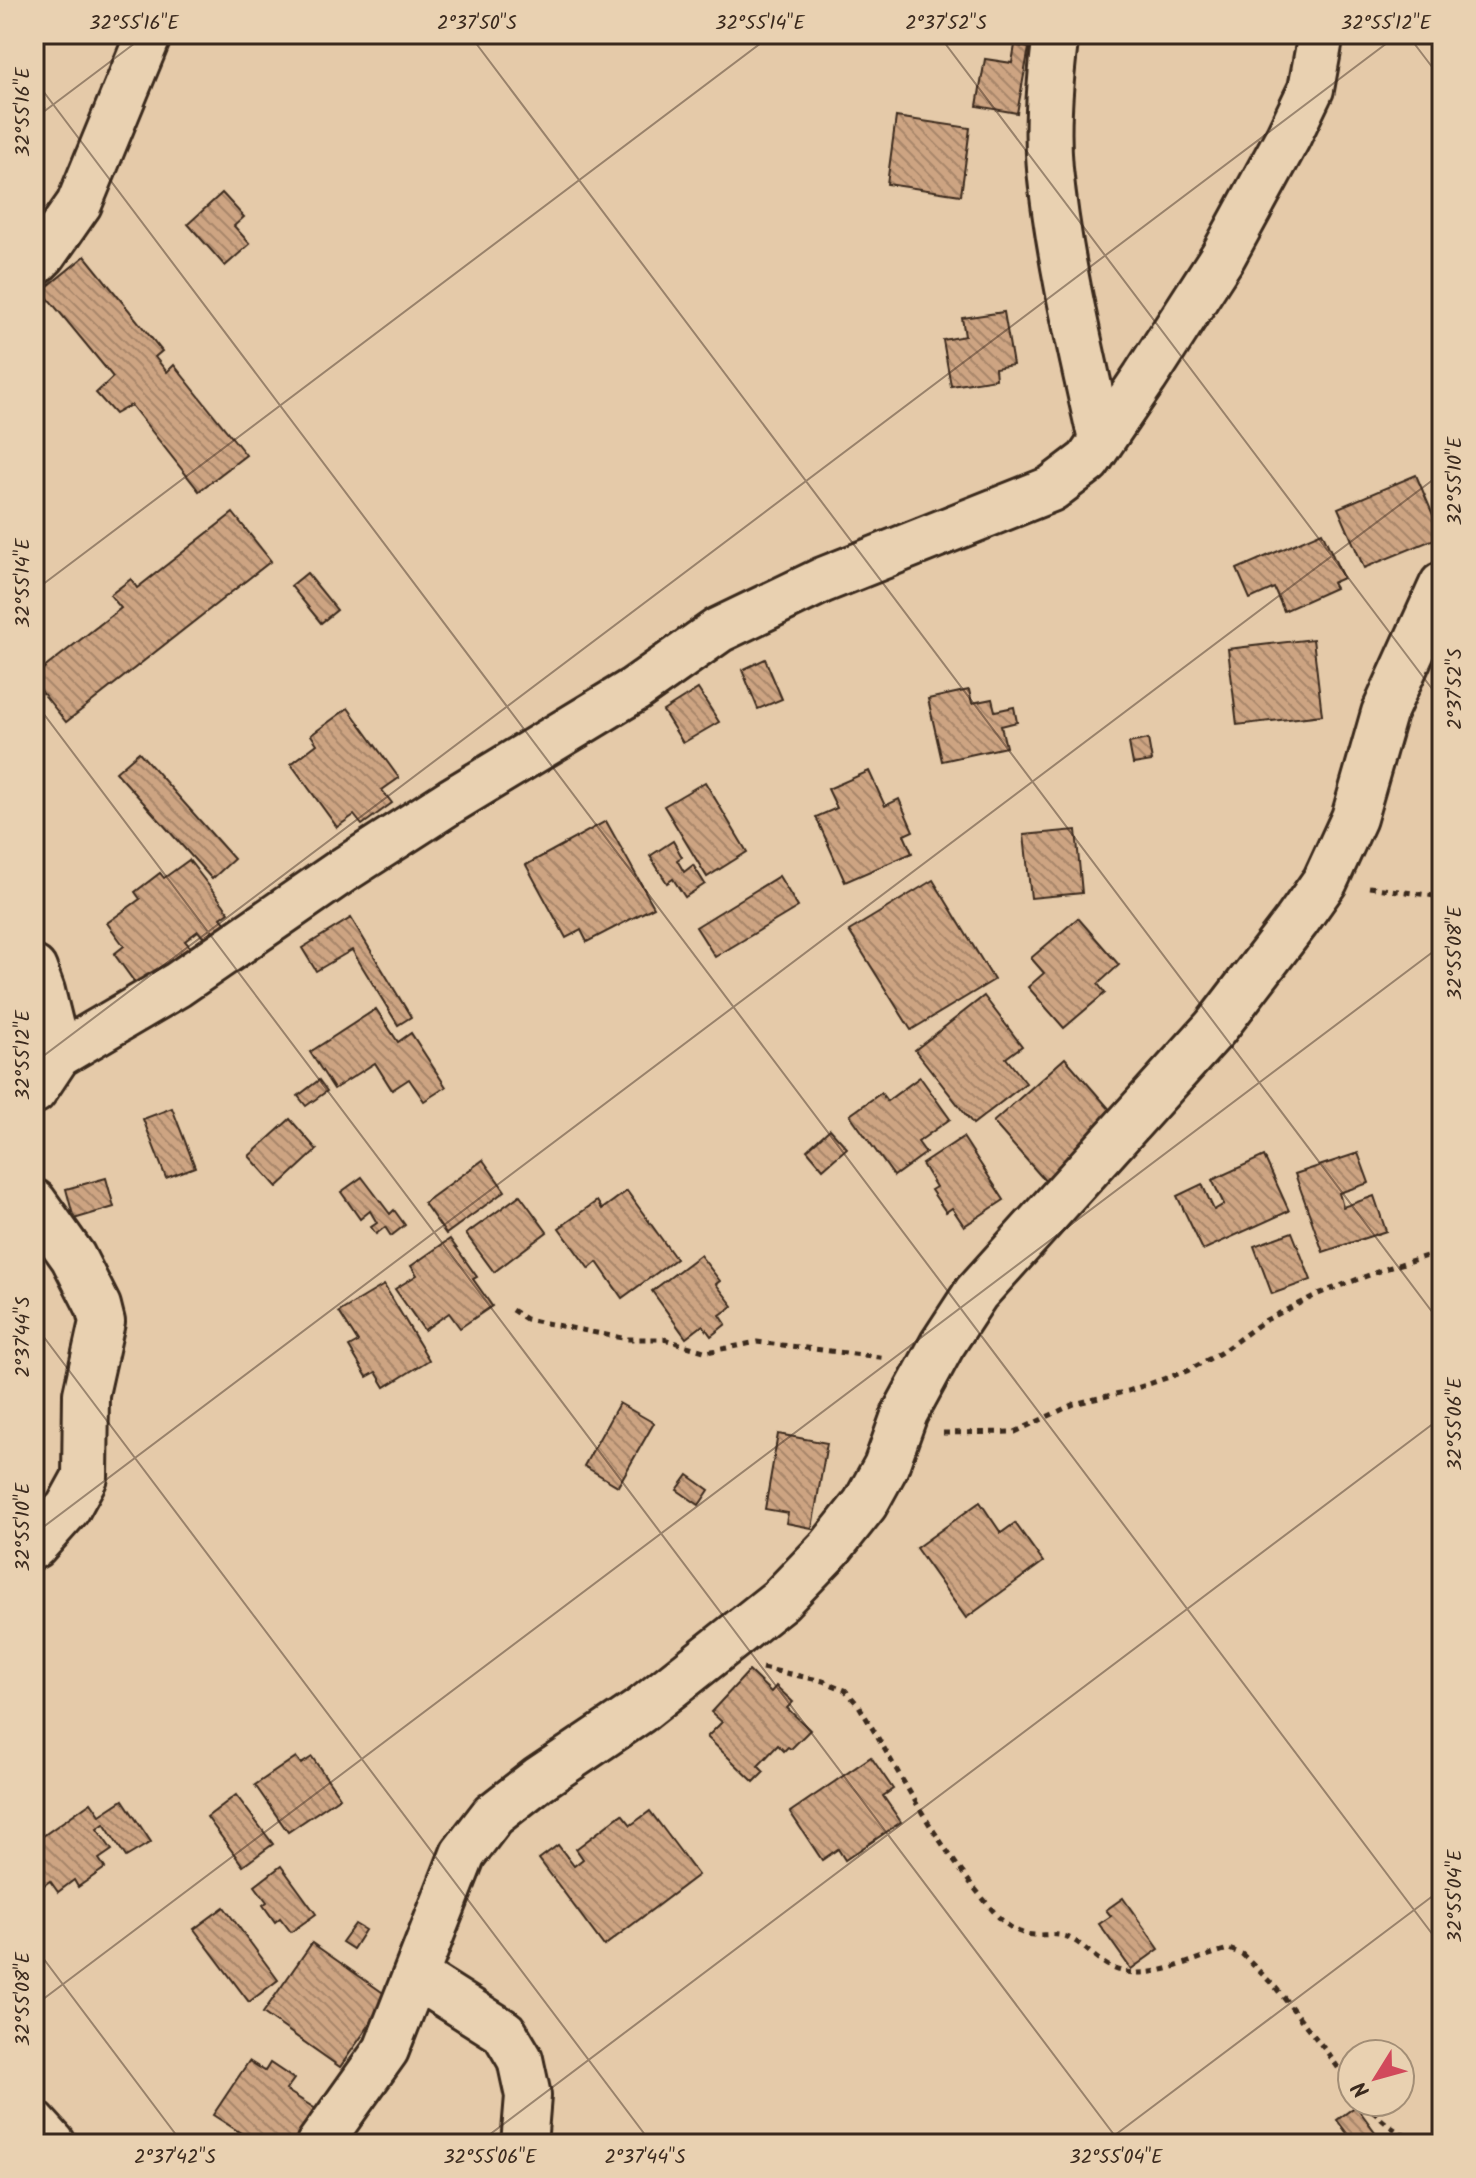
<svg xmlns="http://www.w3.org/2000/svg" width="1476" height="2178" viewBox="0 0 1476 2178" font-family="Kalam,sans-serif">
	<defs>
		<pattern id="building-back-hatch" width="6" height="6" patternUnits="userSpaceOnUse" patternTransform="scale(2)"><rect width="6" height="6" fill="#cda482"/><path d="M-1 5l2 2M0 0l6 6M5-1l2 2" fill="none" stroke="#a8866a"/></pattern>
	</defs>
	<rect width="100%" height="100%" fill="#e5caa9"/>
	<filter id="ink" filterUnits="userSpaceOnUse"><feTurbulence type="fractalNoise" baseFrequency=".0125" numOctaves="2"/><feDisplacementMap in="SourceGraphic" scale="16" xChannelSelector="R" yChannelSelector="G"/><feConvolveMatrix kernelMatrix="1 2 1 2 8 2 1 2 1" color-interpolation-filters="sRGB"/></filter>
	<g filter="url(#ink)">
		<g fill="url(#building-back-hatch)" stroke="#3b2a1e" stroke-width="2">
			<path d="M1015 45 1029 48 1017 113 977 106 985 59 1012 63Z"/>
			<path d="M34 98 45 108 34 119Z"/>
			<path d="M896 117 970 128 961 195 887 184Z"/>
			<path d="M222 193 244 217 234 226 250 244 225 266 188 224Z"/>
			<path d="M85 256 162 351 155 357 167 372 174 365 246 455 199 491 131 405 115 414 96 393 113 377 42 291Z"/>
			<path d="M1004 312 1013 365 995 368 996 379 951 386 943 340 965 336 962 318Z"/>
			<path d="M1416 475 1442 536 1364 568 1338 508Z"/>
			<path d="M233 513 271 561 66 722 34 682V676L121 608 110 595 131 579 137 588Z"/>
			<path d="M1322 532 1343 578 1332 583 1335 588 1284 611 1274 588 1250 599 1237 569Z"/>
			<path d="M307 573 337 610 321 623 291 586Z"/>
			<path d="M1313 639 1322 715 1237 725 1228 649Z"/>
			<path d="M765 659 782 699 758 709 742 670Z"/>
			<path d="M698 689 719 722 683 743 663 711Z"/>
			<path d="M969 690 972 703 992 699 995 711 1014 707 1017 722 1001 726 1006 747 942 761 928 699Z"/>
			<path d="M348 708 399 778 382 790 392 803 362 825 354 815 337 827 291 764 317 744 311 735Z"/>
			<path d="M1148 739 1152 761 1133 764 1129 743Z"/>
			<path d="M139 752 234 859 212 879 116 772Z"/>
			<path d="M869 771 885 806 899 799 913 831 904 835 912 853 845 882 816 817 837 808 828 789Z"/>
			<path d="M705 782 747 852 707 877 664 806Z"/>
			<path d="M606 821 654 907 587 942 581 930 566 938 526 865Z"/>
			<path d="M1076 830 1082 893 1031 898 1024 835Z"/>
			<path d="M673 841 682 857 677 860 684 872 693 865 705 884 685 897 673 879 667 883 650 856Z"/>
			<path d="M189 860 229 912 221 918 227 925 206 941 198 931 185 941 191 948 153 976 151 973 136 984 114 954 124 946 107 923 140 899 135 892 160 873 164 878Z"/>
			<path d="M779 876 798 907 715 957 696 927Z"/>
			<path d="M933 880 994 980 911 1030 849 931Z"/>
			<path d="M351 918 411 1017 398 1025 352 950 316 971 302 948Z"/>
			<path d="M1078 918 1119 965 1098 984 1105 993 1064 1028 1028 987 1044 973 1031 958Z"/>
			<path d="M984 996 1022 1046 1006 1058 1026 1083 973 1124 915 1050Z"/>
			<path d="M376 1009 398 1042 411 1033 446 1087 424 1101 409 1079 392 1090 375 1063 334 1089 310 1052Z"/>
			<path d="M1065 1058 1119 1120 1047 1183 993 1122Z"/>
			<path d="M920 1077 950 1119 918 1142 926 1153 894 1176 850 1115 881 1093 887 1101Z"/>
			<path d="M319 1080 327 1091 306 1106 298 1096Z"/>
			<path d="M172 1108 195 1167 166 1178 143 1119Z"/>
			<path d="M290 1119 317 1150 277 1187 249 1156Z"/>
			<path d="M830 1129 847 1148 823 1169 807 1150Z"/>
			<path d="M963 1137 1004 1200 964 1226 952 1208 946 1212 931 1190 936 1187 922 1164Z"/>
			<path d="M1358 1153 1369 1183 1339 1193 1343 1207 1374 1196 1386 1231 1323 1252 1295 1174Z"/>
			<path d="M1264 1156 1289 1211 1203 1250 1177 1196 1202 1184 1214 1210 1224 1204 1212 1180Z"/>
			<path d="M483 1160 505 1191 446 1234 424 1203Z"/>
			<path d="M362 1177 390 1214 394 1210 405 1225 391 1236 385 1227 376 1234 371 1227 377 1223 370 1211 360 1219 341 1192Z"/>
			<path d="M106 1178 114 1207 74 1219 66 1189Z"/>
			<path d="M627 1191 676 1259 622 1298 597 1262 589 1269 559 1228 597 1201 602 1209Z"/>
			<path d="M520 1195 547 1232 494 1272 466 1234Z"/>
			<path d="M1292 1232 1311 1280 1272 1294 1254 1246Z"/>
			<path d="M450 1239 477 1277 473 1279 492 1306 460 1328 449 1313 424 1330 395 1289 417 1275 411 1266Z"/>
			<path d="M700 1255 720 1281 716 1284 733 1306 720 1315 726 1324 711 1336 703 1325 686 1338 652 1291Z"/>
			<path d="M384 1285 429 1360 385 1387 376 1372 367 1377 349 1347 358 1342 339 1312Z"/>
			<path d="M619 1403 654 1423 618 1486 584 1466Z"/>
			<path d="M778 1434 827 1443 812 1528 786 1523 788 1513 765 1509Z"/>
			<path d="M688 1475 709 1490 699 1505 677 1490Z"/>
			<path d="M980 1502 1001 1533 1015 1523 1043 1562 966 1618 916 1548Z"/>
			<path d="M749 1671 771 1692 776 1686 793 1702 787 1708 810 1730 791 1749 788 1747 784 1751 778 1745 758 1766 764 1772 754 1782 707 1737 722 1722 711 1712Z"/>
			<path d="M296 1757 301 1764 312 1757 340 1797 288 1832 255 1785Z"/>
			<path d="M871 1757 893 1789 883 1796 901 1822 845 1860 838 1849 822 1860 790 1812Z"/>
			<path d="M236 1795 273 1844 243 1866 207 1817Z"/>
			<path d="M123 1800 151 1842 126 1857 104 1824 97 1829 112 1850 99 1859 105 1868 78 1887 74 1880 58 1892 50 1881 34 1892V1850L40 1846 36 1841 91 1802 100 1815Z"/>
			<path d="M650 1811 698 1875 604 1946 539 1859 558 1845 574 1866 583 1859 576 1849 622 1814 631 1825Z"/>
			<path d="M281 1866 316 1914 291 1932 280 1918 275 1922 263 1905 267 1902 255 1886Z"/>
			<path d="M1123 1898 1159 1949 1131 1969 1099 1924 1111 1916 1106 1910Z"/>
			<path d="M224 1907 278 1980 249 2002 194 1929Z"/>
			<path d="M355 1924 365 1930 353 1949 342 1942Z"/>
			<path d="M312 1943 389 1997 340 2067 263 2013Z"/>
			<path d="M249 2061 265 2071 270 2063 294 2079 286 2090 319 2111 298 2144H258L213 2115Z"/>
			<path d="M1356 2106 1384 2144H1355L1337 2120Z"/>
		</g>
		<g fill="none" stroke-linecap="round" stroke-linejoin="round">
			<g stroke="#3b2a1e" stroke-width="50">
				<g id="minor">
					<path d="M1056 34C1050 79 1046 124 1050 169 1059 260 1081 351 1101 440"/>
					<path d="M34 264 44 254 79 204 149 34"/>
					<path d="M34 969 42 991 58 1055"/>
					<path d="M34 1091 58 1055 177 985 342 871 451 801 634 690 719 630 823 580 1051 489 1088 461 1145 377 1223 256 1288 137 1311 89 1321 34"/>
					<path d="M34 1202 73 1257 98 1306 102 1322 86 1394 85 1477 68 1508 34 1546"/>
					<path d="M416 1976 504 2032 520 2059 528 2096 524 2144"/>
					<path d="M34 2123 53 2144"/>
					<path d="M319 2144 386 2050 463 1854 493 1815 539 1779 640 1711 780 1600 830 1548 865 1504 886 1466 905 1413 942 1345 976 1293 1215 1028 1296 922 1325 881 1354 818 1384 713 1442 585"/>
				</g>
			</g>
			<g stroke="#3b2a1e" stroke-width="5" stroke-dasharray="6 6" stroke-linecap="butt">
				<path d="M1369 887 1442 897"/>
				<path d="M512 1310 526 1319 627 1339H664L707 1352 757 1342 887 1358"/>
				<path d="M943 1433 1015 1432 1074 1404 1128 1391 1187 1371 1220 1353 1264 1321 1318 1294 1388 1268 1442 1251"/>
				<path d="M762 1668 823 1681 845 1690 859 1706C898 1770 932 1837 980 1895 992 1909 1002 1925 1020 1932 1035 1939 1052 1931 1067 1937 1085 1944 1098 1964 1118 1970 1154 1981 1194 1958 1229 1949L1242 1954 1276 1988 1330 2056 1352 2088"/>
				<path d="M1364 2102C1383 2123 1411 2148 1442 2140"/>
			</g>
			<use href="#minor" stroke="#e9d1b1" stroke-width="44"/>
		</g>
	</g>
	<path fill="none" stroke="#3b2a1e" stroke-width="2" stroke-opacity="0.45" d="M469 34 1442 1325M938 34 1442 702M1407 34 1442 80M34 79 1442 1947M34 119 147 34M34 591 773 34M34 701 1121 2144M34 1063 1399 34M34 1324 652 2144M34 1534 1442 473M34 1946 183 2144M34 2006 1442 945M477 2144 1442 1417M1103 2144 1442 1889"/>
	<rect width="1476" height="2178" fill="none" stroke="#e9d1b1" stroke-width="88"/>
	<g transform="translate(1376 2078) rotate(233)"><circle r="38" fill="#e9d1b1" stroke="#a38e76" stroke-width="2"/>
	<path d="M0-6L14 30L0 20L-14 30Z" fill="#d1495b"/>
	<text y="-12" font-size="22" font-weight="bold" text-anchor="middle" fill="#3b2a1e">N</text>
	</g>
	<rect x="44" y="44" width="1388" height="2090" fill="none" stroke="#3b2a1e" stroke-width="3"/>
	<g font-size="20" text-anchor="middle" fill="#3b2a1e">
		<text x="134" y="29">32°55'16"E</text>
		<text x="477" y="29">2°37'50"S</text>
		<text x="760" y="29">32°55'14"E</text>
		<text x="946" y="29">2°37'52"S</text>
		<text x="1386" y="29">32°55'12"E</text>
		<text transform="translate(22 112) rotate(-90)" y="7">32°55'16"E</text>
		<text transform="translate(1454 481) rotate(-90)" y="7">32°55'10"E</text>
		<text transform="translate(22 583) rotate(-90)" y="7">32°55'14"E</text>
		<text transform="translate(1454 689) rotate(-90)" y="7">2°37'52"S</text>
		<text transform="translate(1454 953) rotate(-90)" y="7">32°55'08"E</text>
		<text transform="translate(22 1055) rotate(-90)" y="7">32°55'12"E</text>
		<text transform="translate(22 1337) rotate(-90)" y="7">2°37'44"S</text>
		<text transform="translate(1454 1424) rotate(-90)" y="7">32°55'06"E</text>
		<text transform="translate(22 1527) rotate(-90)" y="7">32°55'10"E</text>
		<text transform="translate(1454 1896) rotate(-90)" y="7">32°55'04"E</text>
		<text transform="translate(22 1999) rotate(-90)" y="7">32°55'08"E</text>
		<text x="175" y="2163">2°37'42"S</text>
		<text x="490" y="2163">32°55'06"E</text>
		<text x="645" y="2163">2°37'44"S</text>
		<text x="1116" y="2163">32°55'04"E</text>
	</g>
</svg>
